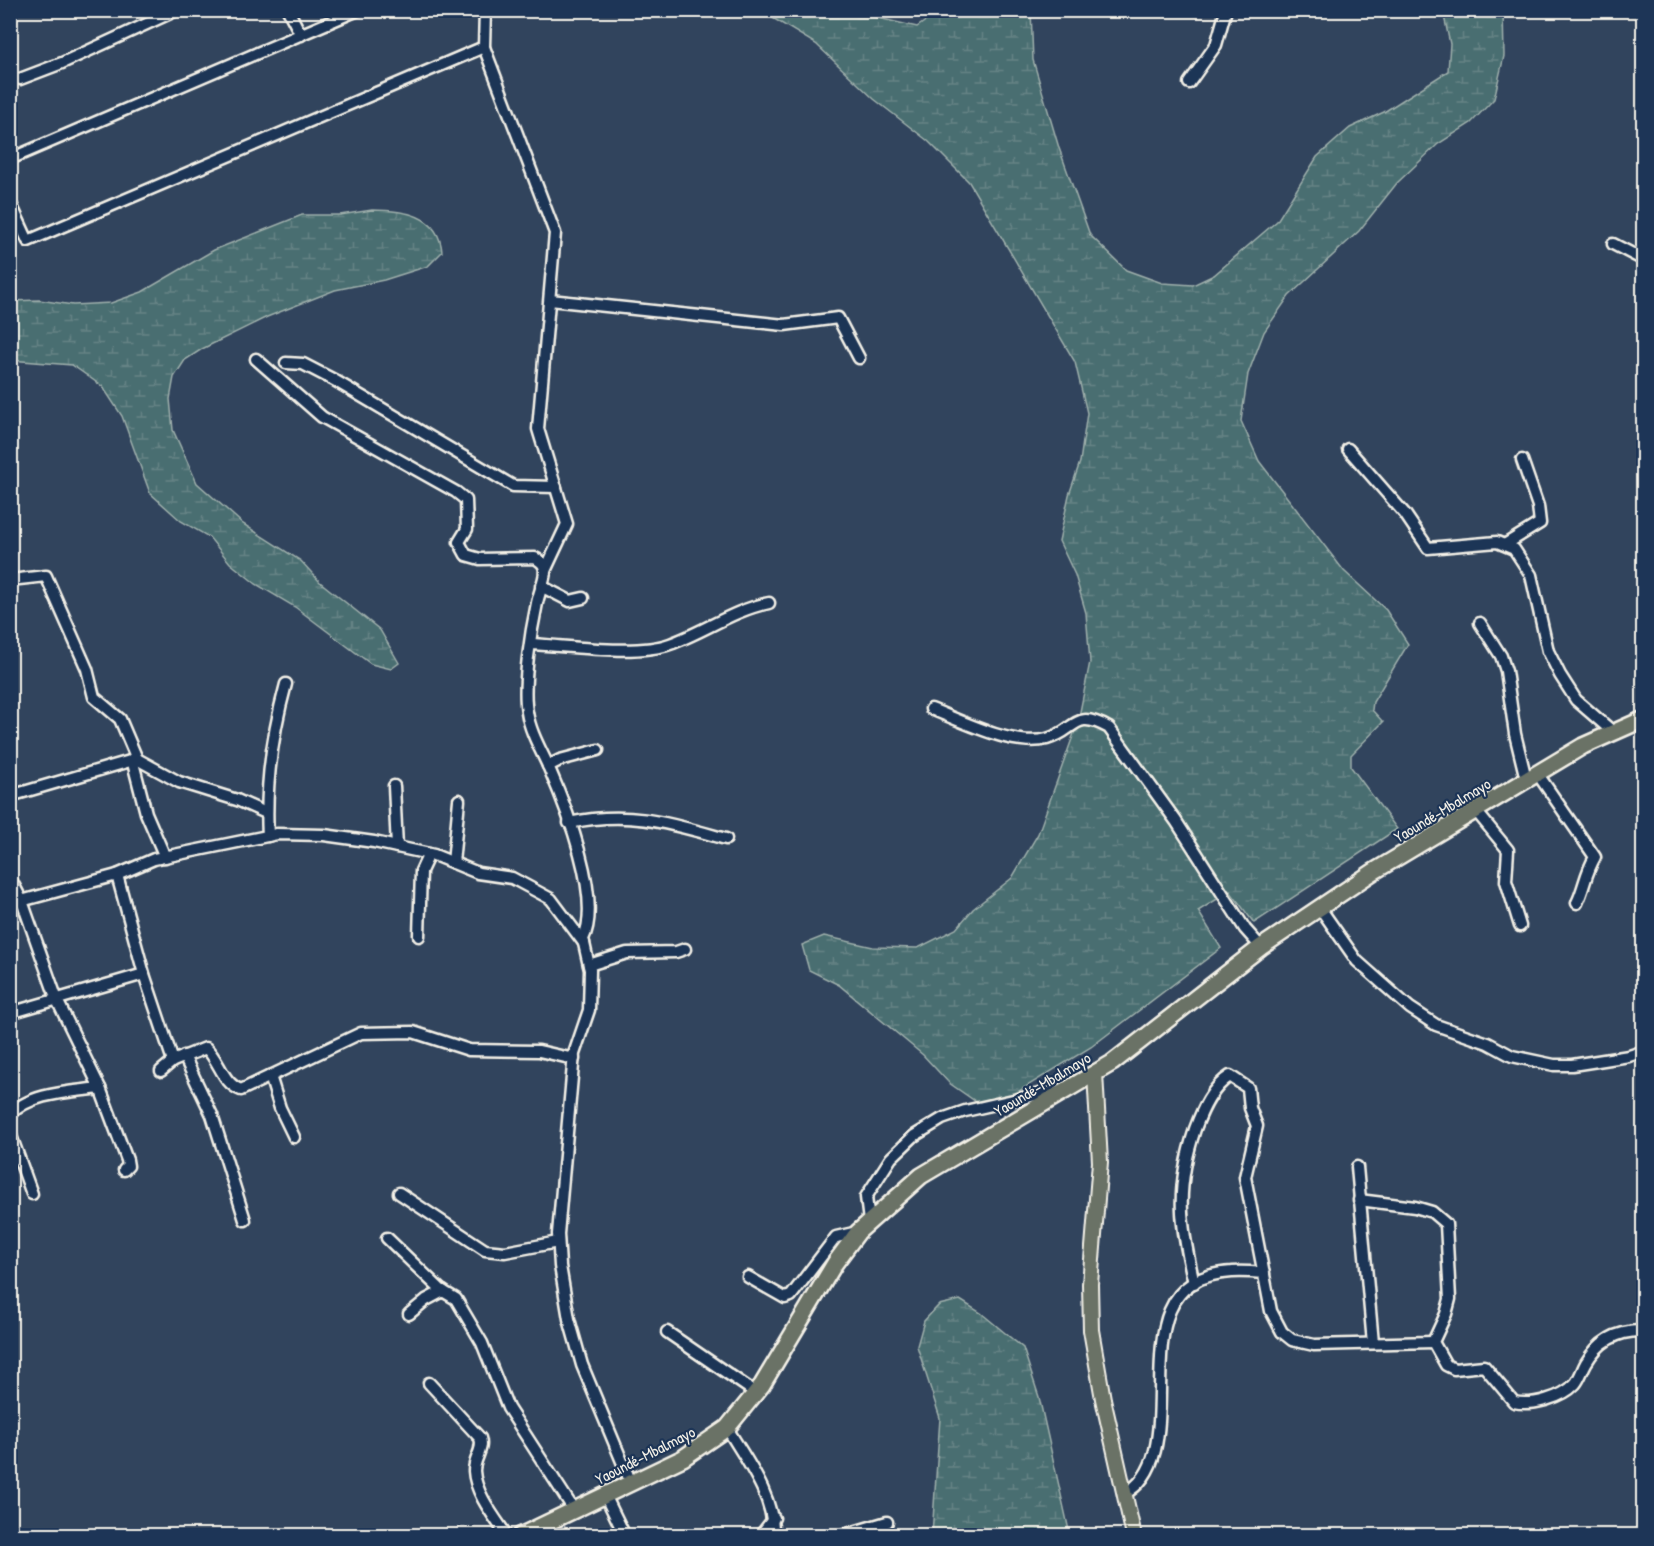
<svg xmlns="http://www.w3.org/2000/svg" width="1654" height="1546" viewBox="0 0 1654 1546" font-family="'Patrick Hand',sans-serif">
	<defs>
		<pattern id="wetland-marsh" width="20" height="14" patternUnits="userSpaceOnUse" patternTransform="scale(1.5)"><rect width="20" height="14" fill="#4a6e71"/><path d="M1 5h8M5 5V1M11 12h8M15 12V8" fill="none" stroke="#658385"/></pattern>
	</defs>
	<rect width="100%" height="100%" fill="#31445d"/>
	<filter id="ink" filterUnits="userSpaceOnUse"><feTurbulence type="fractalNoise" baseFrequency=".0167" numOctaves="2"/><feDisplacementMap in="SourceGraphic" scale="12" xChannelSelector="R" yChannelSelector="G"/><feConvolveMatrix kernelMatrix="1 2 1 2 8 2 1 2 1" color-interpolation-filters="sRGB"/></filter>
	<g filter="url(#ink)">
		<g fill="url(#wetland-marsh)" stroke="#9fb0ac" stroke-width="1.5">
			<path d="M761 11H866L874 17 917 27 940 11H1031L1033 60 1059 148 1090 235 1126 270 1162 283 1193 285 1214 275 1277 221 1317 157 1350 128 1384 112 1448 71 1450 44 1443 11H1503L1504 56 1494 99 1471 123 1438 144 1397 183 1359 231 1289 296 1264 332 1248 374 1241 421 1259 461 1344 571 1386 610 1408 644 1373 702 1372 710 1383 722 1351 755V767L1397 829 1254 923 1230 891 1198 911 1221 948 1091 1047 988 1110 949 1083 923 1055 839 985 809 970 802 945 824 936 873 947 918 948 956 929 973 909 1012 878 1038 834 1078 722 1090 662 1086 613 1075 575 1059 541 1069 495 1080 462 1087 413 1075 362 969 182 928 141 874 99 816 44Z"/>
			<path d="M372 210C403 210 439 214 442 252L428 266 384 280 335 290 267 317 202 349 185 360 174 377 170 399 173 430 197 483 243 524 301 561 320 582 380 630 399 663 391 669 371 664 295 607 256 584 230 563 209 537 181 521 150 493 122 416 103 387 72 365 10 360 11 301 39 300 73 305 111 303 142 292 214 250 302 215H340Z"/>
			<path d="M960 1300 981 1313 1023 1348 1039 1397 1070 1535H932L940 1418 917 1346 924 1321 939 1305Z"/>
		</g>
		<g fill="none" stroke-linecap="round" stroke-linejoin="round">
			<g stroke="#f4f1e8" stroke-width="15">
				<g id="minor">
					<path d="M288 10 301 35"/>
					<path d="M485 10 484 47 555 233 538 429 567 524 545 571"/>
					<path d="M20 79 62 63 177 10"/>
					<path d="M1189 83 1216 45 1226 10"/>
					<path d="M10 159 358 10"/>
					<path d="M10 202 28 241 484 47"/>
					<path d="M1613 244 1644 260"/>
					<path d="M550 300 784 325 838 318 859 358"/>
					<path d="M256 359 322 417 456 492 466 500 467 529 459 542 466 555 480 559 535 558C541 561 546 565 545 572 544 582 539 593 537 603 531 631 522 685 527 712 530 732 541 750 549 768 566 807 603 900 583 939L590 970 589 1010 574 1054 558 1234 560 1266 569 1319 582 1365 631 1483"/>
					<path d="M286 363 303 364 334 380 513 486 556 487"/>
					<path d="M1348 449 1405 514 1428 548 1497 542 1514 549 1531 575 1548 651 1560 675 1576 700 1613 732"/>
					<path d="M1506 544 1540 523 1538 506 1522 460"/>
					<path d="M10 580 46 576 87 669 94 697 120 719 137 759"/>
					<path d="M541 586 570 601 583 598"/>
					<path d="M1480 623 1501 656 1506 671 1515 734 1526 779"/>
					<path d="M531 644C568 646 637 656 670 644 704 632 733 610 769 603"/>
					<path d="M931 709C962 721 1014 748 1047 739 1077 731 1073 708 1109 728L1176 821 1245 929 1261 947"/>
					<path d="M132 759 146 813 165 857"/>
					<path d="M548 766 560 760 598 750"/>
					<path d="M1537 773 1595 857C1585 874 1585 886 1577 903"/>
					<path d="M394 786 397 847"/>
					<path d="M10 796 137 759 179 782 237 800 266 813"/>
					<path d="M1476 811 1508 850 1506 881 1520 926"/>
					<path d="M569 823C629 810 669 823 726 839"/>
					<path d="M268 836C265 783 272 735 286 684"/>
					<path d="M453 863 459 800"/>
					<path d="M117 875 144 974 173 1061"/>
					<path d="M10 878 22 901 57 1000 100 1088C73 1092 30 1092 10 1115"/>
					<path d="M10 904 117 875 154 859 277 834 324 835 374 842 434 855 478 873 512 878 551 899 584 943"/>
					<path d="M1320 908 1357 961 1410 1008 1436 1025 1488 1043 1512 1056 1554 1065H1572L1629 1056 1644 1051"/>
					<path d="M419 936 421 871 429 854"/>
					<path d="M589 965 627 953 676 952 685 949"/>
					<path d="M10 1013 144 974"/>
					<path d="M184 1056 212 1115 245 1220"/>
					<path d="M161 1071 173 1061 206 1048C220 1061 222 1083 241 1090L361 1033 413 1032 469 1050 539 1051 574 1059"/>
					<path d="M270 1076 280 1108 294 1137"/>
					<path d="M100 1088 127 1160 128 1166 124 1170"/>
					<path d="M10 1133 32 1194"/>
					<path d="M1357 1167 1373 1343"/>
					<path d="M399 1193 485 1250 505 1252 558 1242"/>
					<path d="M1359 1200 1415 1207 1432 1212 1446 1224 1450 1299 1446 1314 1433 1342 1446 1365 1454 1369 1484 1366 1514 1402C1532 1406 1562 1398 1575 1384 1580 1378 1582 1370 1586 1363 1599 1340 1618 1330 1644 1331"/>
					<path d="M869 1221 866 1197 891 1158 914 1136 942 1119 965 1111 1044 1093 1060 1092"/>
					<path d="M387 1238 441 1290 456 1299 482 1343 508 1408 574 1510"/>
					<path d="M748 1277 785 1298 791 1296 836 1237 858 1232"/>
					<path d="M1194 1283C1180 1222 1175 1190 1195 1129 1202 1110 1212 1087 1230 1076L1248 1088 1250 1108 1257 1126 1245 1177 1271 1311 1282 1332 1292 1340 1314 1345 1433 1342"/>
					<path d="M409 1314 426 1300 443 1291"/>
					<path d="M667 1332 756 1393"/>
					<path d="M429 1383 480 1438C484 1450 474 1458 474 1471 475 1493 495 1518 507 1536"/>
					<path d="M727 1428C746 1460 775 1497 773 1536"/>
					<path d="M1124 1494C1203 1453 1106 1279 1232 1272 1242 1271 1253 1272 1264 1273"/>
					<path d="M605 1495 625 1536"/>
					<path d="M760 1536 774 1518"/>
					<path d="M840 1536 887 1522"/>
				</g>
			</g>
			<g stroke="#f4f1e8" stroke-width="18">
				<path id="major" d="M1095 1073 1100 1162 1090 1284 1091 1330 1103 1399 1134 1536"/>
			</g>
			<g stroke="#f4f1e8" stroke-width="20">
				<path id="highway" d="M520 1536 683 1458 727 1428 762 1385 835 1263 858 1232 921 1176 1112 1063 1261 947 1373 872 1583 746 1644 719"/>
			</g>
			<use href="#minor" stroke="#1d3557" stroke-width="10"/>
			<use href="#major" stroke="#6a7266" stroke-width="14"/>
			<use href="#highway" stroke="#6a7266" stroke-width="15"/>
		</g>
	</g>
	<g text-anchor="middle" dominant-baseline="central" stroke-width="4.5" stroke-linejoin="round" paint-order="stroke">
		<g font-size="16" fill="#f4f1e8" stroke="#1d3557">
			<text transform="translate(1442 810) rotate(-31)">Yaoundé-Mbalmayo</text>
			<text transform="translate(1042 1084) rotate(-31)">Yaoundé-Mbalmayo</text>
			<text transform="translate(645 1455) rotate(-27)">Yaoundé-Mbalmayo</text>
		</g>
	</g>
	<rect width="1654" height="1546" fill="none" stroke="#1d3557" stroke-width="36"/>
	<rect x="18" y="18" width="1618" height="1510" fill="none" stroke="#f4f1e8" stroke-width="2" filter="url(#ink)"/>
</svg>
